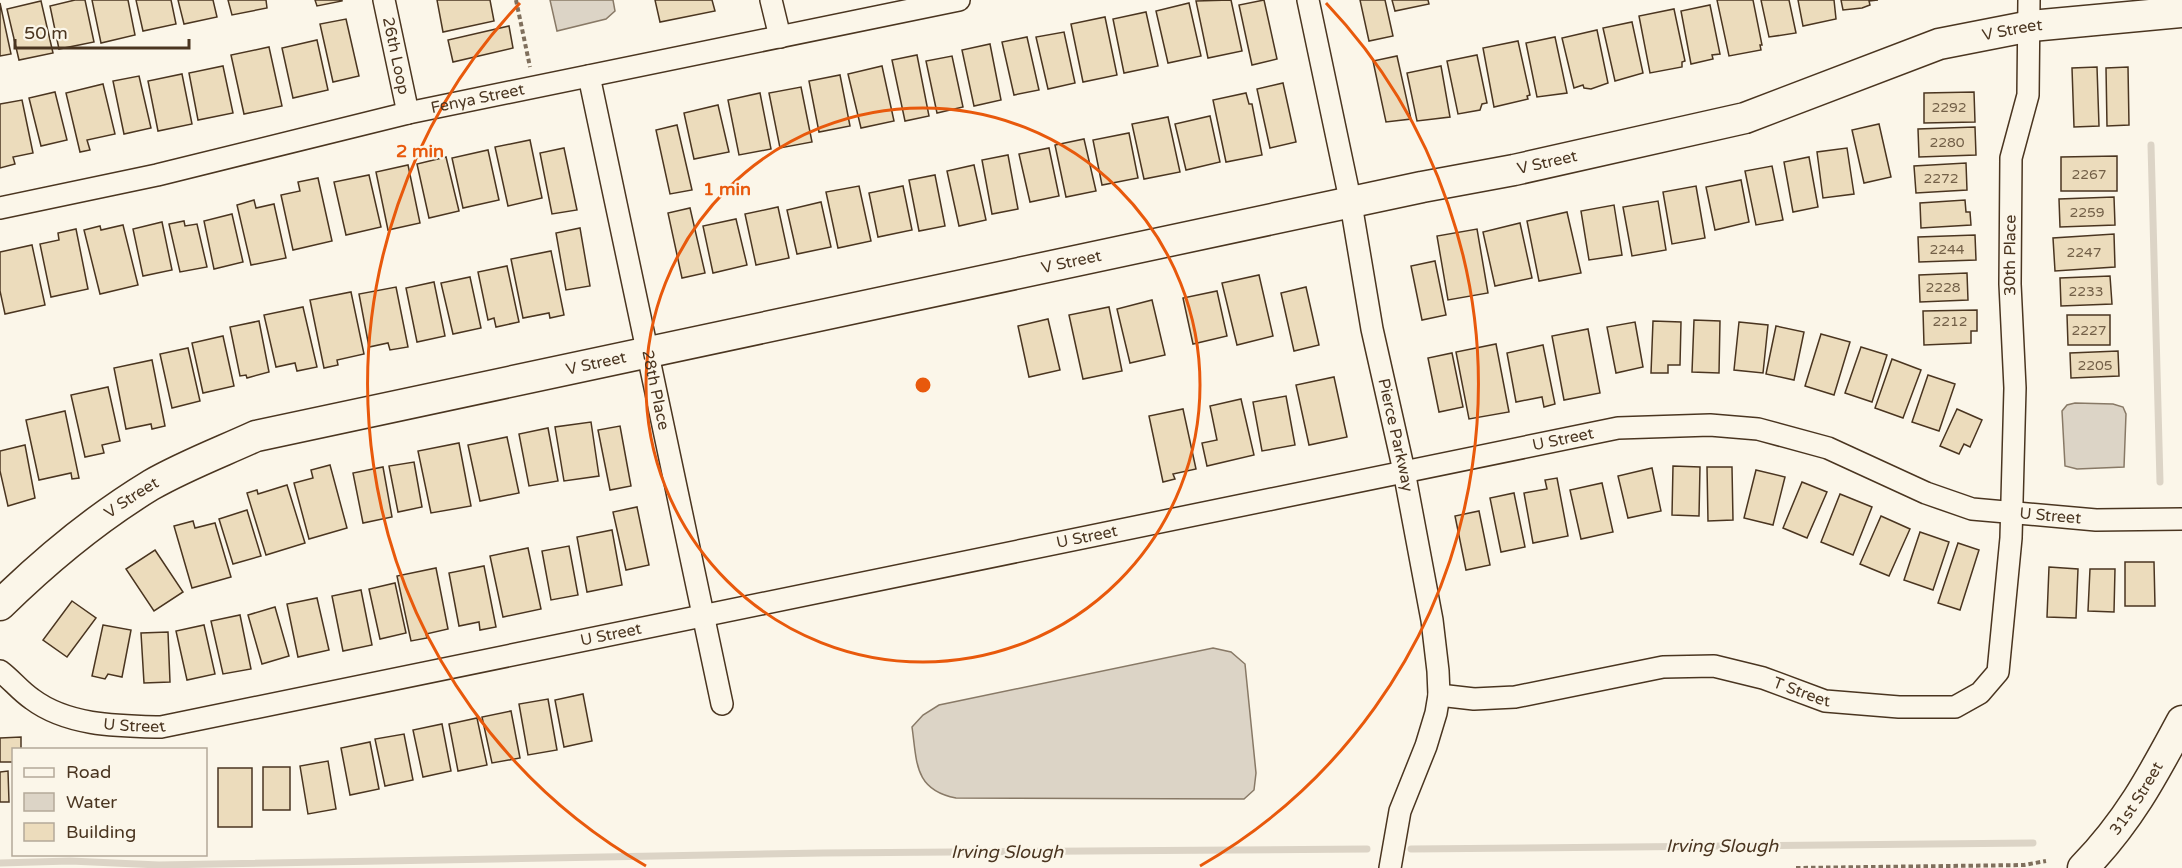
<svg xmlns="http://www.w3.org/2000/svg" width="2182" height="868" viewBox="0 0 2182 868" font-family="'Varela Round',sans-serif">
	<rect width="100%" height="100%" fill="#fbf6e9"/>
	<g fill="#dcd4c6" stroke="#887966" stroke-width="1.5">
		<path d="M550 0H613L615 11 606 19 557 31Z"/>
		<path d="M2075 403 2113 404 2123 407 2126 414 2124 467 2077 469 2065 466 2062 411 2067 405Z"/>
		<path d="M1213 648 1231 652 1245 664 1256 773 1254 790 1244 799 956 798C914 790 917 762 912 727L923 715 939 705Z"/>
	</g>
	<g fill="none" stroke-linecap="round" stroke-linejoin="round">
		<g stroke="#dcd4c6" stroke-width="7">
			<path d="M2151 145 2160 482"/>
			<path d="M1411 849 2033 843"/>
			<path d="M0 863 70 861 159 865 824 853 1367 849"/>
		</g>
	</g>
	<g fill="#ecdcbc" stroke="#4a3520" stroke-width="1.5">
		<path d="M75 0H85L94 42 59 49 50 6Z"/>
		<path d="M92 0H128L135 35 101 43Z"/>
		<path d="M136 0H171L176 24 143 31Z"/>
		<path d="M178 0H213L217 17 184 24Z"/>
		<path d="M228 0H266L267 8 232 15Z"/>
		<path d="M315 0H342V1L317 6Z"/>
		<path d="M437 0H490L494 21 443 32Z"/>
		<path d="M655 0H712L715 11 660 22Z"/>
		<path d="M1231 0 1242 51 1208 58 1196 1Z"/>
		<path d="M1264 0 1277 59 1252 65 1239 5Z"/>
		<path d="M1360 0H1385L1393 36 1369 41Z"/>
		<path d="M1392 0H1428L1429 4 1395 11Z"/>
		<path d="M1717 0H1753L1762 45H1760L1761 50 1729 56Z"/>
		<path d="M1761 0H1789L1796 33 1769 37Z"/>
		<path d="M1798 0H1834L1836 19 1803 26Z"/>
		<path d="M1841 0H1878L1869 1 1870 5 1862 8 1843 10Z"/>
		<path d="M41 1 53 53 19 60 7 9Z"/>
		<path d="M0 3 11 54 0 56Z"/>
		<path d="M1189 3 1201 56 1168 63 1156 11Z"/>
		<path d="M1710 5 1720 54 1712 55 1713 59 1691 64 1681 11Z"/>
		<path d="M1674 9 1685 61 1682 62V67L1650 73 1639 16Z"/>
		<path d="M1146 12 1158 66 1124 73 1113 19Z"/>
		<path d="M1105 17 1117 75 1083 82 1071 24Z"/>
		<path d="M346 19 359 76 333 82 320 24Z"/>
		<path d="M1632 22 1643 73 1615 81 1603 28Z"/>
		<path d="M509 26 513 48 453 62 448 40Z"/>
		<path d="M1597 30 1608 83 1591 89 1584 88 1583 85 1574 88 1562 38Z"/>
		<path d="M1064 32 1075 83 1048 89 1036 37Z"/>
		<path d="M1027 37 1039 90 1014 95 1002 42Z"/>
		<path d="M1555 37 1567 93 1537 97 1526 43Z"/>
		<path d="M317 40 328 90 293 98 282 48Z"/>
		<path d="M1518 41 1530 95 1527 96 1528 99 1494 107 1483 48Z"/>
		<path d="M990 44 1001 100 974 106 962 50Z"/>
		<path d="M269 47 282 106 244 114 231 55Z"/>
		<path d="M917 55 929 116 905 121 892 60Z"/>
		<path d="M1477 55 1487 103 1482 104 1480 110 1458 114 1447 61Z"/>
		<path d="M952 56 963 107 937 113 926 61Z"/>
		<path d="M1397 56 1411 119 1386 122 1373 61Z"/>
		<path d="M223 66 233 113 198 120 189 73Z"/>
		<path d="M882 66 894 121 861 128 848 74Z"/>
		<path d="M1441 66 1450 117 1417 121 1407 73Z"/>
		<path d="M2097 67 2099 126 2074 127 2072 68Z"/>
		<path d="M2128 67 2129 125 2107 126 2106 68Z"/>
		<path d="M182 74 192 124 158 131 148 81Z"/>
		<path d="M840 75 850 126 819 132 809 81Z"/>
		<path d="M139 76 151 128 124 134 113 81Z"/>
		<path d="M1283 83 1296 142 1270 148 1257 89Z"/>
		<path d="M103 84 115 134 87 140 90 150 80 152 66 93Z"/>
		<path d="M801 87 812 142 780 148 769 93Z"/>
		<path d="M55 92 67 140 41 146 29 98Z"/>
		<path d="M1974 92 1975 122 1924 123V93Z"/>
		<path d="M760 93 771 149 739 155 728 100Z"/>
		<path d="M1246 93 1249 104H1252L1262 155 1226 162 1213 100Z"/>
		<path d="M22 100 33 153 13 157 15 164 0 168V104Z"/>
		<path d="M718 105 729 152 694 159 684 113Z"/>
		<path d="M1210 116 1220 162 1186 170 1175 124Z"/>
		<path d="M1168 117 1180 172 1144 179 1132 124Z"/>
		<path d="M1879 124 1891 177 1864 183 1852 130Z"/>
		<path d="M677 125 692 190 670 194 656 130Z"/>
		<path d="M1975 127 1976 155 1919 157 1918 129Z"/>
		<path d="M1129 133 1138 178 1102 185 1093 140Z"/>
		<path d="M1084 139 1096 191 1066 197 1055 145Z"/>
		<path d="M530 140 542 198 508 206 495 147Z"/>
		<path d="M564 148 577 210 552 214 540 153Z"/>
		<path d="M1049 148 1059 196 1030 202 1019 154Z"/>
		<path d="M1847 148 1854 194 1823 198 1817 152Z"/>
		<path d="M488 150 499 200 463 208 452 158Z"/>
		<path d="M1008 155 1018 209 992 214 982 160Z"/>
		<path d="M2117 156V191H2061V157Z"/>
		<path d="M446 157 459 211 429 218 417 164Z"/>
		<path d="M1809 157 1818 207 1793 212 1784 162Z"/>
		<path d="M1966 163 1967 190 1916 193 1914 166Z"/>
		<path d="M408 165 420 223 388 230 376 172Z"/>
		<path d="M974 165 986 220 959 226 947 171Z"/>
		<path d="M1772 166 1783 220 1756 225 1745 171Z"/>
		<path d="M369 175 381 227 346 235 334 182Z"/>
		<path d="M935 175 945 226 919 231 909 180Z"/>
		<path d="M318 178 332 241 293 250 281 195 300 191 298 182Z"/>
		<path d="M1741 180 1749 222 1715 230 1706 187Z"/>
		<path d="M859 186 871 241 838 248 826 192Z"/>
		<path d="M903 186 912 230 878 237 869 193Z"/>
		<path d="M1696 186 1705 238 1672 244 1663 192Z"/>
		<path d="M2114 197 2115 225 2060 227 2059 199Z"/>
		<path d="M254 200 256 208 274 204 286 258 251 265 237 205Z"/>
		<path d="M1965 200 1966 212H1970L1971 225 1921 228 1920 203Z"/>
		<path d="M1658 201 1666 250 1632 256 1623 207Z"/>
		<path d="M821 202 831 247 797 254 787 210Z"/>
		<path d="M1614 205 1622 255 1589 260 1581 211Z"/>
		<path d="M778 207 789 258 756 265 745 214Z"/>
		<path d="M690 208 705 273 682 278 668 213Z"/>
		<path d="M1567 212 1581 273 1539 281 1527 221Z"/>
		<path d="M232 214 243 262 214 269 204 221Z"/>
		<path d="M736 219 747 265 713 273 703 226Z"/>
		<path d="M184 221 185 226 197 224 207 267 180 272 169 224Z"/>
		<path d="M162 222 172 270 143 276 133 229Z"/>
		<path d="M1520 223 1532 278 1495 286 1483 232Z"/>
		<path d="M123 225 138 285 100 294 84 230 100 226 101 230Z"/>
		<path d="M580 228 590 286 566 290 556 233Z"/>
		<path d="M76 229 88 289 51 297 40 244 59 240 58 233Z"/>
		<path d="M1477 229 1488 293 1448 300 1437 236Z"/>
		<path d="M2114 234 2115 267 2055 271 2053 238Z"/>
		<path d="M1975 235 1976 260 1919 262 1918 237Z"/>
		<path d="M32 245 45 305 5 314 0 291V252Z"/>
		<path d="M551 251 564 315 550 318 549 313 523 318 511 259Z"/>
		<path d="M1435 261 1446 315 1422 320 1411 266Z"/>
		<path d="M507 266 519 322 496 327 494 318 488 320 478 272Z"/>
		<path d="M1967 273 1968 300 1920 302 1919 275Z"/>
		<path d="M1259 275 1273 336 1237 345 1222 283Z"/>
		<path d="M2110 276 2112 304 2061 306 2060 278Z"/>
		<path d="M470 277 481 328 453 334 441 283Z"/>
		<path d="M434 282 445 336 417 342 406 288Z"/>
		<path d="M396 287 408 347 390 350 388 343 369 347 359 294Z"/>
		<path d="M1306 287 1319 345 1294 351 1281 293Z"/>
		<path d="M1217 291 1227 336 1193 344 1183 298Z"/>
		<path d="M351 292 364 354 337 360 338 365 324 368 310 300Z"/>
		<path d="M1152 300 1165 355 1130 363 1117 309Z"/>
		<path d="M303 307 317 367 297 371 295 363 276 367 264 315Z"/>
		<path d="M1109 307 1122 371 1083 379 1069 315Z"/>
		<path d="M1977 310V331H1971V343L1924 345 1923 311Z"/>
		<path d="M2067 315H2110V345H2068Z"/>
		<path d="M1048 319 1060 370 1029 377 1018 326Z"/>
		<path d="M1694 320 1720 321 1719 373 1692 372Z"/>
		<path d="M259 321 269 372 247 378 246 375 240 376 230 327Z"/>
		<path d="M1653 321 1681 322 1680 365H1668V373H1651Z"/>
		<path d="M1635 322 1643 367 1616 373 1607 327Z"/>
		<path d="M1739 322 1768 325 1763 373 1734 370Z"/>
		<path d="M1776 326 1804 332 1794 380 1766 374Z"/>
		<path d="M1588 329 1600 393 1564 400 1552 336Z"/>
		<path d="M1821 334 1850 342 1834 395 1805 386Z"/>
		<path d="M223 336 234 386 203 393 192 343Z"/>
		<path d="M1496 344 1509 412 1469 419 1456 352Z"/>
		<path d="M1543 345 1555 404 1544 407 1542 397 1516 402 1507 353Z"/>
		<path d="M1861 347 1887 355 1872 402 1845 393Z"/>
		<path d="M188 348 200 401 172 408 160 354Z"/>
		<path d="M2118 351 2119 376 2071 378 2070 353Z"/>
		<path d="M1452 353 1463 407 1439 412 1428 358Z"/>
		<path d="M1892 359 1921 370 1903 418 1875 408Z"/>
		<path d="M152 360 165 426 152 429 151 424 126 429 114 368Z"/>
		<path d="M1928 375 1955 384 1939 431 1912 422Z"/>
		<path d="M1334 377 1347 437 1309 445 1296 385Z"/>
		<path d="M108 387 120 441 102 445 104 453 85 457 71 395Z"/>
		<path d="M1286 396 1295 445 1262 451 1253 402Z"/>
		<path d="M1241 399 1254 455 1207 466 1202 443 1217 440 1210 406Z"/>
		<path d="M1183 409 1196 469 1173 474 1175 479 1163 482 1149 416Z"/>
		<path d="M1957 409 1982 420 1970 447 1964 444 1959 454 1940 446Z"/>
		<path d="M65 411 79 478 72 479 71 473 39 480 26 420Z"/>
		<path d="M591 422 599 476 564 481 555 427Z"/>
		<path d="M620 426 631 486 610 490 598 430Z"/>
		<path d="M548 428 558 481 529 486 519 434Z"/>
		<path d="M507 437 519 493 480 501 468 445Z"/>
		<path d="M459 443 471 506 431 513 418 451Z"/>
		<path d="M25 445 35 498 8 506 0 471V451Z"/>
		<path d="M414 462 422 507 398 512 389 466Z"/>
		<path d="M330 465 347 528 309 539 294 483 313 478 311 470Z"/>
		<path d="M1673 466 1700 467 1699 516 1672 515Z"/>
		<path d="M383 467 392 517 363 523 353 473Z"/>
		<path d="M1707 467H1732L1733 520 1708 521Z"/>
		<path d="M1652 468 1661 511 1628 518 1618 476Z"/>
		<path d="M1756 470 1785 477 1773 525 1744 518Z"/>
		<path d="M1557 478 1568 536 1533 543 1524 493 1547 489 1545 480Z"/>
		<path d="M1802 482 1827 492 1807 538 1783 528Z"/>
		<path d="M1602 483 1613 532 1581 539 1570 490Z"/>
		<path d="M287 485 305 543 266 555 247 493 257 490 258 494Z"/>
		<path d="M1514 493 1525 547 1501 552 1490 498Z"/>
		<path d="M1840 494 1872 507 1853 555 1821 542Z"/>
		<path d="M637 507 649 565 626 570 613 512Z"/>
		<path d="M247 510 261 556 233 564 219 519Z"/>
		<path d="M1479 511 1490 565 1466 570 1455 516Z"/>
		<path d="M1881 516 1910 529 1889 576 1860 564Z"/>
		<path d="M193 521 195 528 215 523 231 577 192 588 174 526Z"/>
		<path d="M612 530 622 585 587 592 577 537Z"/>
		<path d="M1920 532 1949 542 1933 590 1904 580Z"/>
		<path d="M1958 543 1979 550 1960 610 1938 603Z"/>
		<path d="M569 546 578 595 551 600 542 551Z"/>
		<path d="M528 548 541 609 503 617 490 556Z"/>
		<path d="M155 550 183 592 154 611 126 569Z"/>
		<path d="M2125 562H2154L2155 606H2125Z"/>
		<path d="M484 566 496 627 480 630 479 622 459 626 449 573Z"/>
		<path d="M2049 567 2078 569 2076 618 2047 617Z"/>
		<path d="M436 568 448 629 426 634 427 638 411 641 397 576Z"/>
		<path d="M2090 569H2115L2114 612 2088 611Z"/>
		<path d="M395 583 406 633 380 639 369 589Z"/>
		<path d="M361 590 372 645 343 651 332 596Z"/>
		<path d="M317 598 329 650 298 657 287 604Z"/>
		<path d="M72 601 96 618 67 657 43 640Z"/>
		<path d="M275 607 289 656 262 664 248 615Z"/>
		<path d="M240 615 251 669 223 674 211 621Z"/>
		<path d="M103 625 131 630 122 677 108 674 105 679 92 676Z"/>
		<path d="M204 625 215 674 187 680 176 631Z"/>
		<path d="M168 632 170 682 144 683 141 633Z"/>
		<path d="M583 694 592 741 564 747 555 700Z"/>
		<path d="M548 699 557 750 528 755 519 704Z"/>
		<path d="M511 711 520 758 492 763 482 717Z"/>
		<path d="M477 718 487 765 458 771 449 724Z"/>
		<path d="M442 724 451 771 423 777 413 730Z"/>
		<path d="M404 734 413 780 385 786 375 739Z"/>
		<path d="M21 737V750H14V762H0V738Z"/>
		<path d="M370 742 379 789 350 795 341 748Z"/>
		<path d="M328 761 336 809 308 814 300 766Z"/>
		<rect x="263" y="767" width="27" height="43"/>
		<rect x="218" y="768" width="34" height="59"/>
		<path d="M8 771 9 802H0V772Z"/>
	</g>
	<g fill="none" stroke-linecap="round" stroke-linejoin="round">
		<g stroke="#4a3520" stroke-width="24">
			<g id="street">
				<path id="s1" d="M384 0 408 113"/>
				<path d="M771 0 780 37"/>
				<path id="s2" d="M1308 0 1351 204 1372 329 1404 471 1432 620 1438 671 1439 695 1436 713 1426 746 1400 811 1390 868"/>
				<path id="s3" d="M589 76 722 704"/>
				<path id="s4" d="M0 208 157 175 408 113 959 0"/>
				<path id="s5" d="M0 671C11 679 20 691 32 699 68 726 118 726 161 727L1618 428 1710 425 1758 429 1828 448 1926 493 1972 509 2096 520 2182 519"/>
				<path id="s6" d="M1439 695 1474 699 1515 697 1663 667 1714 666 1763 678 1825 701 1899 707H1955L1980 693 1998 672 2011 538 2015 388 2010 284 2011 158 2028 95 2029 0"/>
			</g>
		</g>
		<g stroke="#4a3520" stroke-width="33">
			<g id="secondary">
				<path id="s7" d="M0 605C46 560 95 519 151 485 184 466 221 452 256 436L1422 187 1514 170 1745 118 1939 44 2031 26 2182 12"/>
				<path id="s8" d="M2083 868C2128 822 2152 777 2182 721"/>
			</g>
		</g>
		<g stroke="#7f6f5c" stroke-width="4" stroke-dasharray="4.5 3" stroke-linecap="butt">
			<path d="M516 0 530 67"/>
			<path d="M1796 868 2024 865 2046 861"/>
		</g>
		<use href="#street" stroke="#fbf6e9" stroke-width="21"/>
		<use href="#secondary" stroke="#fbf6e9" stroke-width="30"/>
	</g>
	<g fill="none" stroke="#e8590c" stroke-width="3">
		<circle cx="923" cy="385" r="277"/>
		<path d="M646 866A555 555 0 0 1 520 3M1326 3A555 555 0 0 1 1200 866"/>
	</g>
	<g text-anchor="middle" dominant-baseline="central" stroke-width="4.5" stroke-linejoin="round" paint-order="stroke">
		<g font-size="14" fill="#725f47">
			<text x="1949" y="107">2292</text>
			<text x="1947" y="142">2280</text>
			<text x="2089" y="174">2267</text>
			<text x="1941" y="178">2272</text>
			<text x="2087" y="212">2259</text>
			<text x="1947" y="249">2244</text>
			<text x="2084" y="252">2247</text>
			<text x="1943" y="287">2228</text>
			<text x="2086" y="291">2233</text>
			<text x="1950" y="321">2212</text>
			<text x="2089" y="330">2227</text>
			<text x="2095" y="365">2205</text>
		</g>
		<g font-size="16" fill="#4a3520" stroke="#fbf6e9">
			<text stroke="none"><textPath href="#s7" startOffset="2114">V Street</textPath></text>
			<text stroke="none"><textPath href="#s1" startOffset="57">26th Loop</textPath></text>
			<text stroke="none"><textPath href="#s4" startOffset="490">Fenya Street</textPath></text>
			<text stroke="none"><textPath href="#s7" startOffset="1629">V Street</textPath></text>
			<text stroke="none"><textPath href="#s6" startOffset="999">30th Place</textPath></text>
			<text stroke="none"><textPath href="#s7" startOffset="1143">V Street</textPath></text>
			<text stroke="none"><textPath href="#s7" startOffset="657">V Street</textPath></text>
			<text stroke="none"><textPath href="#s3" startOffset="321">28th Place</textPath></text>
			<text stroke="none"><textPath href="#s2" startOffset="444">Pierce Parkway</textPath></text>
			<text stroke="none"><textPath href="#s5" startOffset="1608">U Street</textPath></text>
			<text stroke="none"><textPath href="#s7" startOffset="170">V Street</textPath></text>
			<text stroke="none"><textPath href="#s5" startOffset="2112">U Street</textPath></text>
			<text stroke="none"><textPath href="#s5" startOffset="1122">U Street</textPath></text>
			<text stroke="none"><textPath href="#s5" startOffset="636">U Street</textPath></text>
			<text stroke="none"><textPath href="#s6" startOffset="370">T Street</textPath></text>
			<text stroke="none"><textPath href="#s5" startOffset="150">U Street</textPath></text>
			<text stroke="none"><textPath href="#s8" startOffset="88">31st Street</textPath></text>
		</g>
		<g font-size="18" font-style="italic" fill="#4a3520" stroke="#fbf6e9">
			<text x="1722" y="846">Irving Slough</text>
			<text x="1007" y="852">Irving Slough</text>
		</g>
	</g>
	<circle cx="923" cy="385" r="9" fill="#e8590c" stroke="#fbf6e9" stroke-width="3"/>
	<g font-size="18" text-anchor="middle" font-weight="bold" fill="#e8590c" stroke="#fbf6e9" stroke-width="4.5" stroke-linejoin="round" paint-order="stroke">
		<text x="420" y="157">2 min</text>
		<text x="727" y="195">1 min</text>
	</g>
	<rect x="12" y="748" width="195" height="108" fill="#fbf6e9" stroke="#b4a999" stroke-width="1.5"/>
	<rect x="24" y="768" width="30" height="9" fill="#fbf6e9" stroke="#b4a999" stroke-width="1.5"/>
	<text x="66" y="778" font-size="18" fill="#4a3520">Road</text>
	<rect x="24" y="793" width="30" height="18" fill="#dcd4c6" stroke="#b4a999" stroke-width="1.5"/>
	<text x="66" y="808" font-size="18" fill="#4a3520">Water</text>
	<rect x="24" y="823" width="30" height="18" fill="#ecdcbc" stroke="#b4a999" stroke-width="1.5"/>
	<text x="66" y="838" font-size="18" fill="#4a3520">Building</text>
	<path d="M15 39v9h174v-9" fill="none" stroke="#4a3520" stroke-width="3"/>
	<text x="24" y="39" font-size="18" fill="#4a3520" stroke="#fbf6e9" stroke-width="4.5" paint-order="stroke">50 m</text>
</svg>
